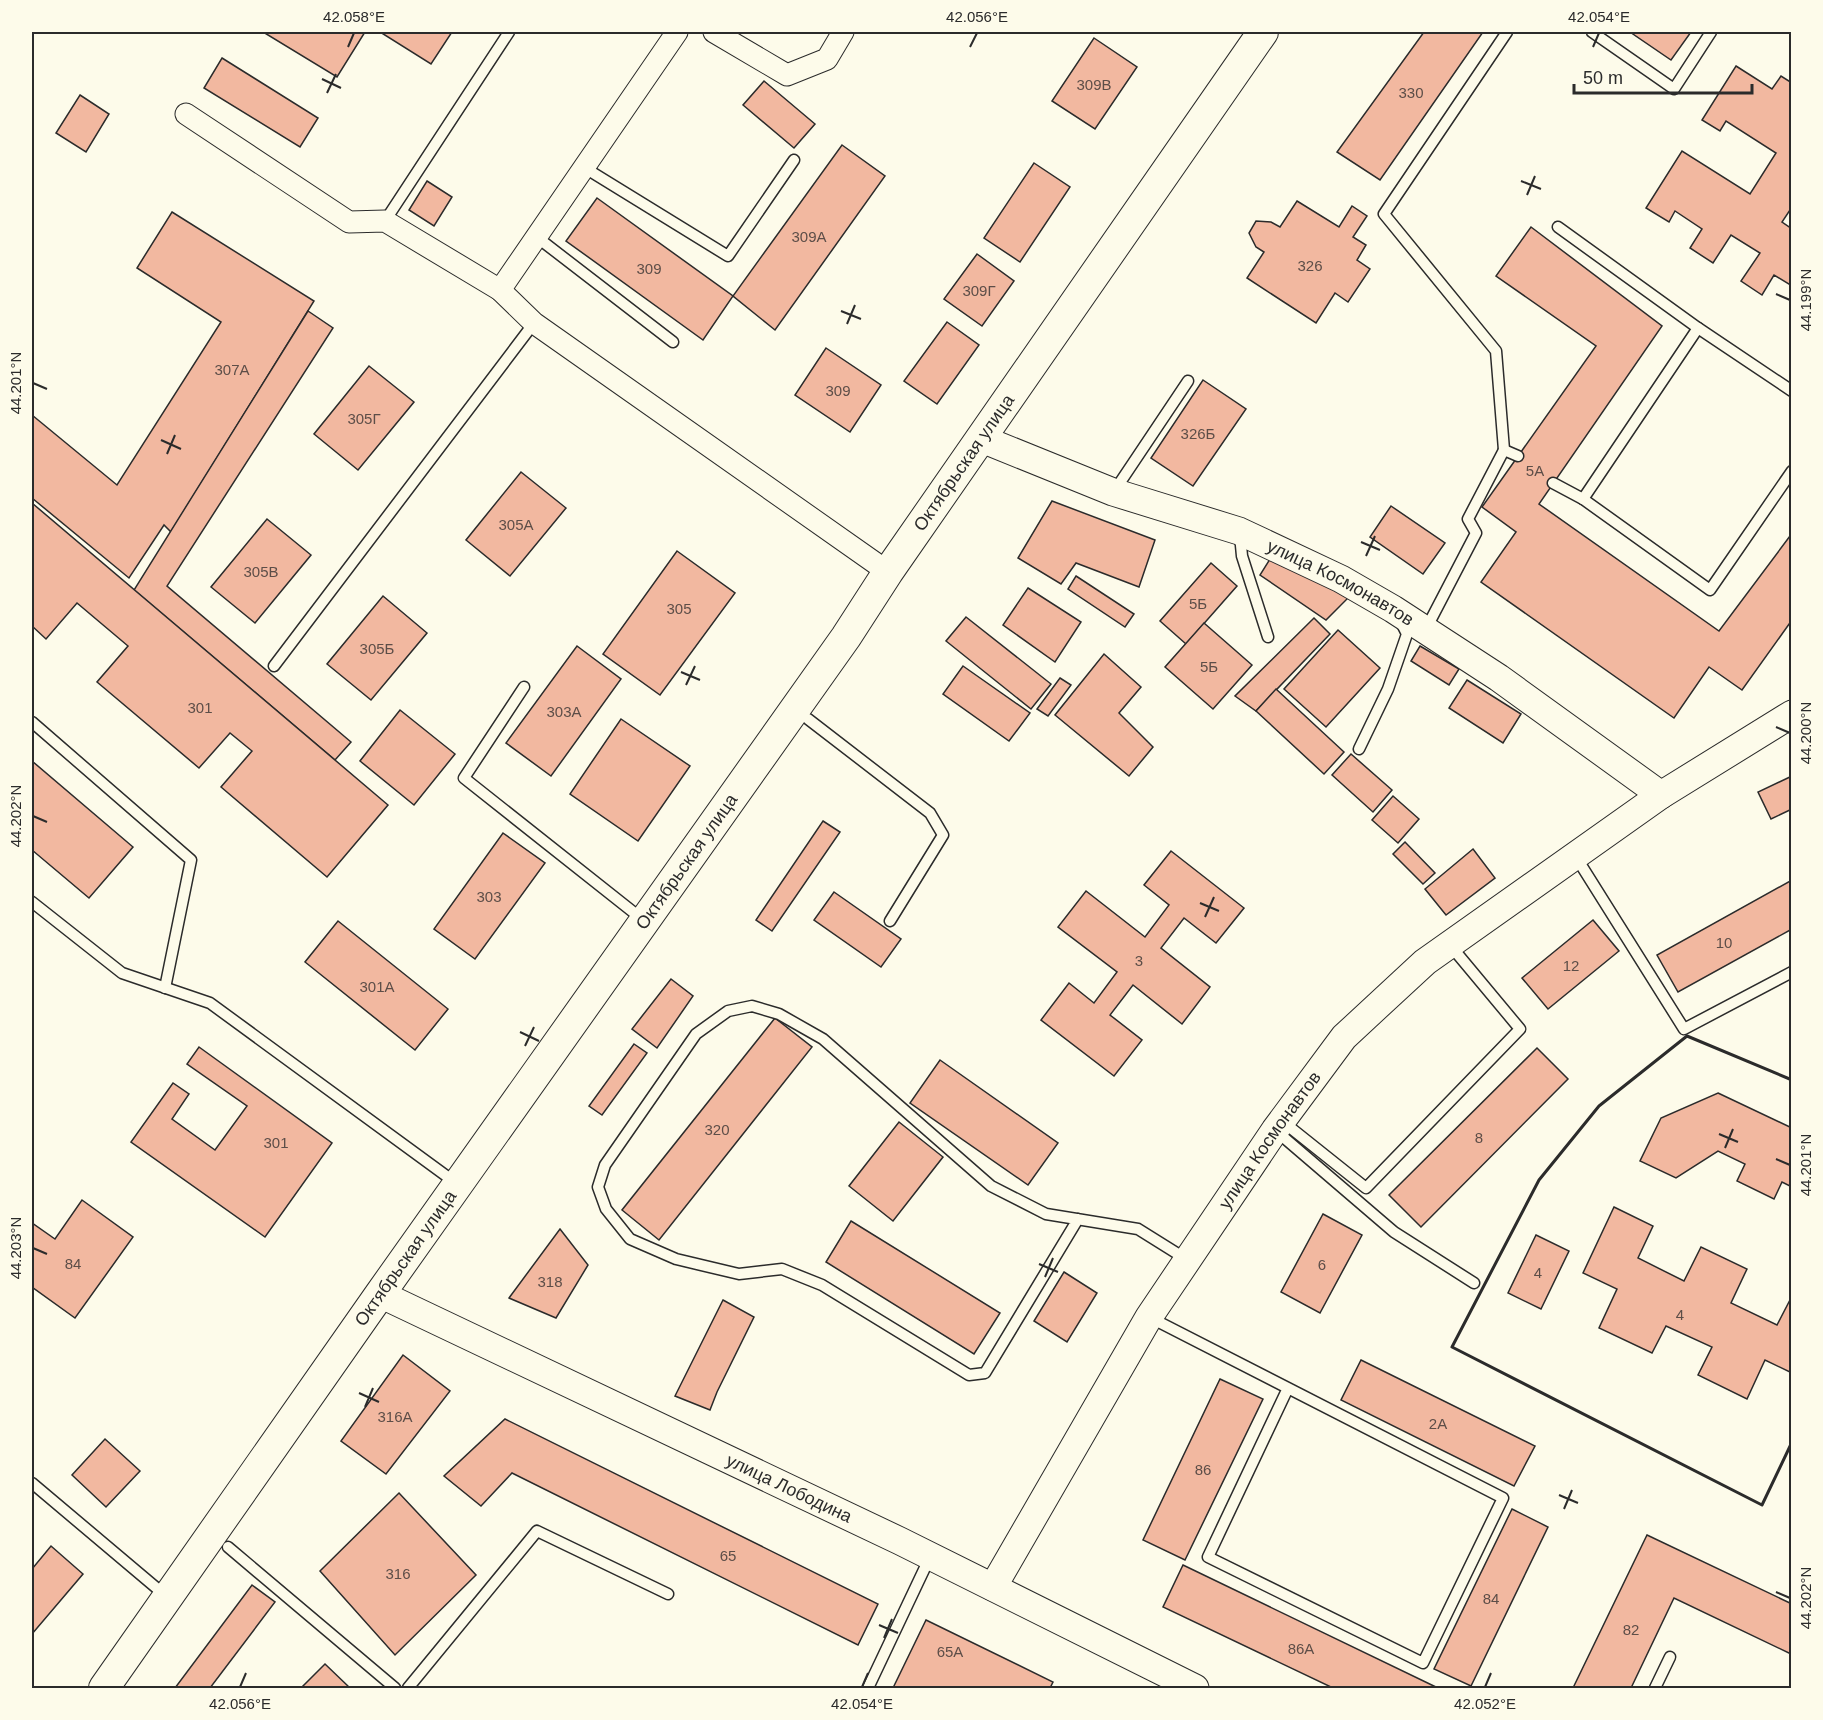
<svg xmlns="http://www.w3.org/2000/svg" width="1823" height="1720" viewBox="0 0 1823 1720" font-family="Helvetica,sans-serif">
	<rect width="100%" height="100%" fill="#fdfbea"/>
	<g fill="#f2b8a0" stroke="#2b2b2b" stroke-width="1.5">
		<path d="M263 32H365L337 77Z"/>
		<path d="M380 32H452L431 64Z"/>
		<path d="M1424 32H1483L1380 180 1337 152Z"/>
		<path d="M1630 32H1691L1671 60Z"/>
		<path d="M1094 38 1137 67 1095 129 1052 101Z"/>
		<path d="M222 58 318 118 300 147 204 88Z"/>
		<path d="M1736 66 1772 89 1781 76 1792 83V207L1782 222 1792 229V286L1774 275 1762 295 1741 281 1760 253 1731 235 1713 263 1690 248 1702 229 1675 211 1669 222 1646 208 1682 151 1750 194 1776 153 1726 121 1720 131 1702 120Z"/>
		<path d="M764 81 815 124 794 148 743 105Z"/>
		<path d="M80 95 109 114 86 152 56 133Z"/>
		<path d="M842 145 885 176 775 330 733 296Z"/>
		<path d="M1034 163 1070 187 1020 262 984 238Z"/>
		<path d="M427 181 452 197 434 226 409 210Z"/>
		<path d="M597 198 733 296 703 340 566 241Z"/>
		<path d="M1297 201 1339 227 1352 206 1367 216 1353 237 1366 245 1357 260 1370 269 1348 302 1335 293 1316 323 1247 278 1264 252 1256 247 1249 233 1256 221 1271 222 1280 227Z"/>
		<path d="M172 212 314 301 171 532 164 525 129 578 32 498V415L117 485 221 322 137 268Z"/>
		<path d="M1531 227 1662 326 1539 504 1719 631 1790 536 1792 537V620L1742 690 1709 667 1674 718 1481 582 1516 532 1482 507 1596 346 1496 276Z"/>
		<path d="M977 254 1014 281 982 326 944 299Z"/>
		<path d="M308 311 333 328 167 586 351 742 335 760 134 590Z"/>
		<path d="M947 322 979 345 937 404 904 381Z"/>
		<path d="M826 348 881 385 850 432 795 395Z"/>
		<path d="M369 366 414 402 358 470 314 434Z"/>
		<path d="M1203 380 1246 409 1193 486 1151 458Z"/>
		<path d="M521 472 566 508 510 576 466 540Z"/>
		<path d="M1052 501 1155 540 1139 587 1076 563 1061 584 1018 558Z"/>
		<path d="M32 503 388 805 327 877 221 787 252 751 230 733 199 768 97 682 128 646 77 603 46 639 32 626Z"/>
		<path d="M1391 506 1445 543 1423 574 1370 537Z"/>
		<path d="M267 519 311 555 255 623 211 587Z"/>
		<path d="M677 551 735 593 660 695 603 654Z"/>
		<path d="M1275 551 1349 597 1326 620 1260 575Z"/>
		<path d="M1211 563 1237 586 1186 644 1160 621Z"/>
		<path d="M1076 576 1134 614 1125 627 1068 589Z"/>
		<path d="M1028 588 1081 622 1055 662 1003 625Z"/>
		<path d="M383 596 427 633 371 700 327 664Z"/>
		<path d="M966 617 1051 684 1031 709 946 641Z"/>
		<path d="M1314 618 1330 634 1256 711 1235 696Z"/>
		<path d="M1204 623 1252 665 1213 709 1165 667Z"/>
		<path d="M1338 630 1380 668 1326 727 1284 689Z"/>
		<path d="M577 646 621 679 551 776 506 743Z"/>
		<path d="M1420 646 1459 669 1449 685 1411 661Z"/>
		<path d="M1104 654 1141 687 1119 713 1153 747 1129 776 1055 715Z"/>
		<path d="M963 666 1030 713 1009 741 943 694Z"/>
		<path d="M1060 678 1071 685 1048 716 1037 709Z"/>
		<path d="M1467 680 1521 714 1503 743 1449 708Z"/>
		<path d="M1276 689 1344 752 1324 774 1256 711Z"/>
		<path d="M400 710 455 754 414 805 360 761Z"/>
		<path d="M621 719 690 766 638 841 570 794Z"/>
		<path d="M1351 754 1392 790 1373 812 1332 775Z"/>
		<path d="M32 761 133 847 89 898 32 850Z"/>
		<path d="M1792 776V809L1771 819 1758 792Z"/>
		<path d="M1393 796 1419 819 1398 843 1372 820Z"/>
		<path d="M823 821 840 832 772 931 756 920Z"/>
		<path d="M503 833 545 863 475 959 434 929Z"/>
		<path d="M1405 842 1435 873 1423 884 1393 854Z"/>
		<path d="M1473 849 1495 878 1446 915 1425 889Z"/>
		<path d="M1171 851 1244 908 1216 943 1184 918 1161 948 1210 987 1182 1024 1133 985 1110 1015 1142 1040 1114 1076 1041 1020 1069 983 1094 1003 1117 972 1058 927 1086 891 1145 937 1169 905 1144 885Z"/>
		<path d="M1792 880V929L1678 992 1657 955Z"/>
		<path d="M834 892 901 939 881 967 814 920Z"/>
		<path d="M1593 920 1619 951 1548 1009 1522 978Z"/>
		<path d="M338 921 448 1009 415 1050 305 962Z"/>
		<path d="M671 979 693 996 657 1048 632 1029Z"/>
		<path d="M775 1018 812 1047 659 1240 622 1210Z"/>
		<path d="M634 1044 647 1053 602 1115 589 1106Z"/>
		<path d="M199 1047 332 1143 265 1237 131 1142 173 1083 189 1094 172 1119 215 1150 247 1106 187 1064Z"/>
		<path d="M1537 1048 1568 1079 1421 1227 1389 1195Z"/>
		<path d="M940 1060 1058 1143 1028 1185 910 1103Z"/>
		<path d="M1718 1093 1792 1128V1187L1782 1182 1774 1199 1737 1181 1745 1164 1718 1151 1676 1178 1640 1161 1661 1118Z"/>
		<path d="M899 1122 943 1157 893 1221 849 1186Z"/>
		<path d="M82 1200 133 1237 75 1318 32 1287V1223L55 1239Z"/>
		<path d="M1614 1207 1653 1226 1638 1258 1684 1281 1701 1247 1747 1269 1731 1303 1777 1325 1792 1296V1373L1765 1360 1747 1399 1698 1375 1712 1347 1666 1326 1652 1353 1599 1328 1617 1289 1583 1273Z"/>
		<path d="M1323 1214 1362 1235 1320 1313 1281 1292Z"/>
		<path d="M851 1221 1000 1313 974 1354 826 1262Z"/>
		<path d="M560 1229 588 1265 556 1318 509 1298Z"/>
		<path d="M1536 1235 1569 1251 1541 1309 1508 1293Z"/>
		<path d="M1064 1272 1097 1293 1067 1342 1034 1321Z"/>
		<path d="M723 1300 754 1317 717 1392 710 1410 675 1396Z"/>
		<path d="M403 1355 450 1391 386 1474 341 1441Z"/>
		<path d="M1361 1360 1535 1446 1514 1486 1341 1400Z"/>
		<path d="M1220 1379 1263 1399 1185 1560 1143 1540Z"/>
		<path d="M505 1419 878 1604 858 1645 512 1473 481 1506 444 1476Z"/>
		<path d="M105 1439 140 1471 106 1507 72 1475Z"/>
		<path d="M399 1493 476 1575 395 1655 320 1571Z"/>
		<path d="M1512 1509 1548 1527 1471 1686 1434 1669Z"/>
		<path d="M1647 1535 1792 1604 1791 1654 1674 1598 1631 1688H1573Z"/>
		<path d="M51 1546 83 1574 32 1634V1569Z"/>
		<path d="M1183 1565 1438 1688H1333L1163 1607Z"/>
		<path d="M252 1585 275 1602 210 1688H175Z"/>
		<path d="M926 1620 1053 1682 1050 1688H893Z"/>
		<path d="M325 1664 350 1688H301Z"/>
	</g>
	<g fill="none" stroke-linecap="round" stroke-linejoin="round">
		<g stroke="#2b2b2b" stroke-width="13">
			<g id="service">
				<path d="M1592 32 1674 89 1711 32"/>
				<path d="M585 168 728 256 794 160"/>
				<path d="M385 221 509 32"/>
				<path d="M1558 227 1698 328 1583 499"/>
				<path d="M538 238 673 342"/>
				<path d="M1698 328 1792 391"/>
				<path d="M1504 450 1496 351 1384 214 1507 32"/>
				<path d="M1553 483 1583 499 1710 590 1792 471"/>
				<path d="M1115 490 1188 381"/>
				<path d="M1240 535 1242 556 1268 637"/>
				<path d="M1426 629 1476 533 1468 519 1504 450 1518 456"/>
				<path d="M274 666 534 323"/>
				<path d="M524 687 464 778 642 919"/>
				<path d="M808 719 930 813 943 835 890 921"/>
				<path d="M32 722 191 860 165 988"/>
				<path d="M1359 749 1388 689 1407 634 1401 622"/>
				<path d="M1576 857 1684 1029 1792 972"/>
				<path d="M32 902 122 973 210 1003 456 1183"/>
				<path d="M1282 1121 1366 1188 1520 1029 1450 945"/>
				<path d="M1275 1130 1394 1232 1474 1283"/>
				<path d="M1078 1219 985 1373 969 1375 822 1285 782 1269 739 1274 676 1259 630 1239 606 1209 598 1187 605 1165 696 1034 728 1011 752 1006 779 1014 823 1039 991 1186 1046 1214 1138 1229 1186 1259"/>
				<path d="M1149 1317 1503 1498 1423 1663 1208 1557 1288 1388"/>
				<path d="M32 1483 166 1596"/>
				<path d="M228 1547 395 1688"/>
				<path d="M408 1688 537 1531 668 1594"/>
				<path d="M868 1688 930 1557"/>
				<path d="M1655 1688 1670 1657"/>
			</g>
		</g>
		<g stroke="#2b2b2b" stroke-width="23">
			<g id="minor">
				<path d="M714 32 787 75 827 59 843 32"/>
				<path d="M186 114 349 222 385 221 500 290 534 323 888 572"/>
				<path d="M500 290 677 32"/>
			</g>
		</g>
		<g stroke="#2b2b2b" stroke-width="29">
			<g id="tertiary">
				<path id="s1" d="M982 439 1113 492 1239 531 1341 579 1393 609 1499 678 1661 795 1792 714"/>
				<path id="s2" d="M380 1294 900 1541 1195 1688"/>
				<path id="s3" d="M993 1587 1149 1317 1275 1130 1344 1037 1425 962 1661 795"/>
			</g>
		</g>
		<g stroke="#2b2b2b" stroke-width="32">
			<g id="secondary">
				<path id="s4" d="M104 1688 380 1294 846 637 888 572 1263 32"/>
			</g>
		</g>
		<use href="#service" stroke="#fdfbea" stroke-width="10"/>
		<use href="#minor" stroke="#fdfbea" stroke-width="21"/>
		<use href="#tertiary" stroke="#fdfbea" stroke-width="27"/>
		<use href="#secondary" stroke="#fdfbea" stroke-width="30"/>
		<g stroke="#2b2b2b" stroke-width="3">
			<path d="M817 32H822"/>
			<path d="M1792 1080 1687 1036 1599 1106 1539 1180 1452 1347 1762 1505 1792 1442"/>
		</g>
	</g>
	<path fill="none" stroke="#2b2b2b" stroke-width="2" d="M348 47 354 33M970 47 977 33M1593 47 1599 33M322 79 341 88M327 93 336 74M1521 181 1541 189M1527 195 1535 176M1776 294 1790 300M841 311 861 319M847 324 855 305M33 383 47 389M161 440 181 449M167 454 175 435M1361 542 1380 550M1366 556 1375 536M681 672 700 680M686 685 695 666M1776 727 1790 733M33 816 47 822M1200 903 1219 911M1205 917 1214 897M520 1032 539 1041M525 1046 534 1027M1719 1134 1738 1142M1725 1148 1733 1129M1776 1159 1790 1165M33 1248 47 1254M1039 1264 1058 1272M1045 1277 1053 1258M359 1393 379 1402M365 1407 373 1388M1559 1495 1578 1503M1564 1509 1572 1490M1776 1592 1790 1598M879 1625 898 1633M884 1638 892 1619M240 1687 246 1673M862 1687 868 1673M1485 1687 1491 1673"/>
	<g text-anchor="middle" dominant-baseline="central" stroke-width="4.5" stroke-linejoin="round" paint-order="stroke">
		<g font-size="15" fill="#5d4e48">
			<text x="1094" y="84">309В</text>
			<text x="1411" y="92">330</text>
			<text x="809" y="236">309А</text>
			<text x="1310" y="265">326</text>
			<text x="649" y="268">309</text>
			<text x="979" y="290">309Г</text>
			<text x="232" y="369">307А</text>
			<text x="838" y="390">309</text>
			<text x="364" y="418">305Г</text>
			<text x="1198" y="433">326Б</text>
			<text x="1535" y="470">5А</text>
			<text x="516" y="524">305А</text>
			<text x="261" y="571">305В</text>
			<text x="1198" y="603">5Б</text>
			<text x="679" y="608">305</text>
			<text x="377" y="648">305Б</text>
			<text x="1209" y="666">5Б</text>
			<text x="200" y="707">301</text>
			<text x="564" y="711">303А</text>
			<text x="489" y="896">303</text>
			<text x="1724" y="942">10</text>
			<text x="1139" y="960">3</text>
			<text x="1571" y="965">12</text>
			<text x="377" y="986">301А</text>
			<text x="717" y="1129">320</text>
			<text x="1479" y="1137">8</text>
			<text x="276" y="1142">301</text>
			<text x="73" y="1263">84</text>
			<text x="1322" y="1264">6</text>
			<text x="1538" y="1272">4</text>
			<text x="550" y="1281">318</text>
			<text x="1680" y="1314">4</text>
			<text x="395" y="1416">316А</text>
			<text x="1438" y="1423">2А</text>
			<text x="1203" y="1469">86</text>
			<text x="728" y="1555">65</text>
			<text x="398" y="1573">316</text>
			<text x="1491" y="1598">84</text>
			<text x="1631" y="1629">82</text>
			<text x="1301" y="1648">86А</text>
			<text x="950" y="1651">65А</text>
		</g>
		<g font-size="18" fill="#2b2b2b" stroke="#fdfbea">
			<text stroke="none"><textPath href="#s4" startOffset="1497">Октябрьская улица</textPath></text>
			<text stroke="none"><textPath href="#s1" startOffset="387">улица Космонавтов</textPath></text>
			<text stroke="none"><textPath href="#s4" startOffset="1011">Октябрьская улица</textPath></text>
			<text stroke="none"><textPath href="#s3" startOffset="526">улица Космонавтов</textPath></text>
			<text stroke="none"><textPath href="#s4" startOffset="525">Октябрьская улица</textPath></text>
			<text stroke="none"><textPath href="#s2" startOffset="453">улица Лободина</textPath></text>
		</g>
	</g>
	<rect width="1823" height="1720" fill="none" stroke="#fdfbea" stroke-width="66"/>
	<path d="M1574 84v9h178v-9" fill="none" stroke="#2b2b2b" stroke-width="3"/>
	<text x="1583" y="84" font-size="18" fill="#2b2b2b" stroke="#fdfbea" stroke-width="4.5" paint-order="stroke">50 m</text>
	<rect x="33" y="33" width="1757" height="1654" fill="none" stroke="#2b2b2b" stroke-width="2"/>
	<g font-size="15" text-anchor="middle" fill="#2b2b2b">
		<text x="354" y="22">42.058°E</text>
		<text x="977" y="22">42.056°E</text>
		<text x="1599" y="22">42.054°E</text>
		<text transform="translate(1806 300) rotate(-90)" y="5">44.199°N</text>
		<text transform="translate(16 383) rotate(-90)" y="5">44.201°N</text>
		<text transform="translate(1806 733) rotate(-90)" y="5">44.200°N</text>
		<text transform="translate(16 816) rotate(-90)" y="5">44.202°N</text>
		<text transform="translate(1806 1165) rotate(-90)" y="5">44.201°N</text>
		<text transform="translate(16 1248) rotate(-90)" y="5">44.203°N</text>
		<text transform="translate(1806 1598) rotate(-90)" y="5">44.202°N</text>
		<text x="240" y="1709">42.056°E</text>
		<text x="862" y="1709">42.054°E</text>
		<text x="1485" y="1709">42.052°E</text>
	</g>
</svg>
